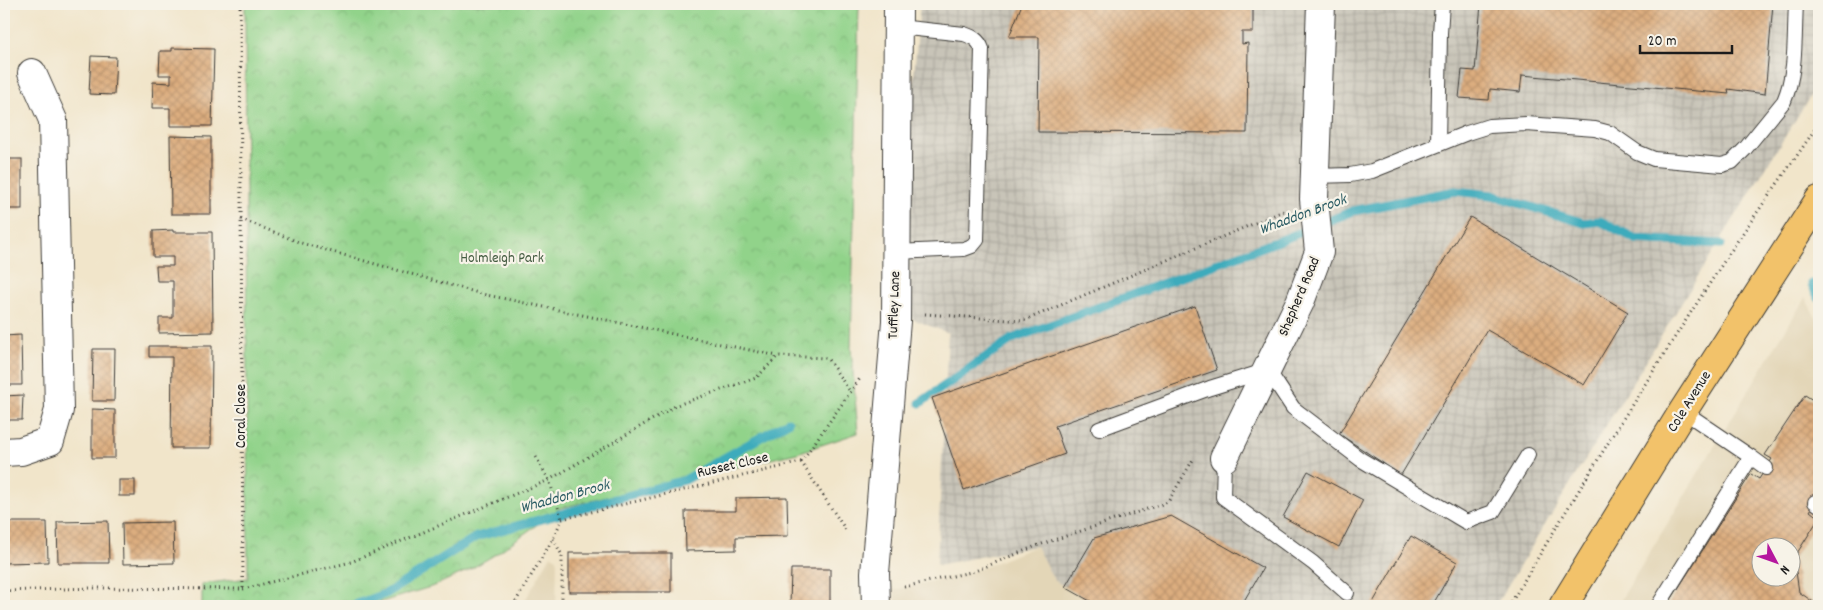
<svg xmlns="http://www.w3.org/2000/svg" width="1823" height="610" viewBox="0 0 1823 610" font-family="Dekko,sans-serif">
	<defs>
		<pattern id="industrial-grid" width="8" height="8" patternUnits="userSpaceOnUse" patternTransform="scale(1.25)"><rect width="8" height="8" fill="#c8c4b8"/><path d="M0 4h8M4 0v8" fill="none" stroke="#aba89e"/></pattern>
		<pattern id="park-crowns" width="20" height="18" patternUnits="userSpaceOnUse" patternTransform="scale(1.25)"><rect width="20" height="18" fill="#91d38a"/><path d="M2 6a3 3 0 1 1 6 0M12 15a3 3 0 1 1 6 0" fill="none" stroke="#7cb576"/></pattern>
		<pattern id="building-cross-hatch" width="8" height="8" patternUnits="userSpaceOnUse" patternTransform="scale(1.25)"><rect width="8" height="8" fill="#dcad7f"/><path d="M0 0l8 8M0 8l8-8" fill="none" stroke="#bc946d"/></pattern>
	</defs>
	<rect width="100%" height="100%" fill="#f7f3e8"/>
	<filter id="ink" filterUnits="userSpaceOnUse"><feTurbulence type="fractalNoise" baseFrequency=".02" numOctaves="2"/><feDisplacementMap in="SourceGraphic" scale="10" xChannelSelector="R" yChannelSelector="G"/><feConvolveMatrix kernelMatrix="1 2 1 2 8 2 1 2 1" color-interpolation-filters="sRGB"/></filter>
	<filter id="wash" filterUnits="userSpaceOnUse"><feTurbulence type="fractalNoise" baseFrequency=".0096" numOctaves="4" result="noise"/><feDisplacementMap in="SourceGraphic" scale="20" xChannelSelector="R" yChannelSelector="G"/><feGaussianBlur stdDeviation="1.12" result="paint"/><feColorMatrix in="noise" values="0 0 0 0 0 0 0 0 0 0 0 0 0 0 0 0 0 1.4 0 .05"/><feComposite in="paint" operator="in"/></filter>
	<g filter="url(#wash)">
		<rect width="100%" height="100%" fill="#f1e5ca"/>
		<g fill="#e3d6b7" fill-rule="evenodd">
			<path d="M1805 298 1819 323V606H1617ZM1760 548H1790V578H1760Z"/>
			<path d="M1036 546 1054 580 1097 606H896L894 590 975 571Z"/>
			<path d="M551 555 557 558 556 606H522Z"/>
		</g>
		<path fill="url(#industrial-grid)" d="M920 4H1819V82L1705 265 1495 606H1097L1054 580 1036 546 937 565 948 333 895 312Z"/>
		<path fill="url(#park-crowns)" stroke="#567853" d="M245 4H859L851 348 858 433 797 453 560 508 496 554 469 570 434 586 368 606H202V584L248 578Z"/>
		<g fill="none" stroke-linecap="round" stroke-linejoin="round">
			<g stroke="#3eabbc" stroke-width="9">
				<path d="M1812 284 1819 298"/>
				<path d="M920 403 1012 339 1284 239 1353 211 1455 191 1492 195 1584 223 1600 221 1636 239 1721 244"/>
				<path d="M352 606 387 593 476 537 685 480 788 422"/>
			</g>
		</g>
		<g id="blocks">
			<g fill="url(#building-cross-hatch)" fill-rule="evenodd">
				<path d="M1022 4H1253V32H1242V44L1248 43 1247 133 1038 132 1039 37H1009Z"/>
				<path d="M1481 4H1773L1765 94 1728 89 1729 94 1522 75 1520 92 1490 89 1489 100 1459 98 1462 70 1475 71Z"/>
				<path d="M172 48 214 49 212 126H170V108H152L153 82 171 83V75H159L160 51H172Z"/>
				<path d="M91 56 116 57 114 95 89 94Z"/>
				<path d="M170 136 211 137V214H171Z"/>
				<rect x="4" y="159" width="18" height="50"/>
				<path d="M1470 217 1628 312 1584 385 1487 330 1401 475 1339 434Z"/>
				<path d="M173 230V232H212L213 332 159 333V318H173V281H157L156 266H173V257H153V231Z"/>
				<path d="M1195 306 1217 370 1055 426 1065 454 964 490 932 398Z"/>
				<path d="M21 335 22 385H4V336Z"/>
				<path d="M149 346H212L211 448H171L172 357H149Z"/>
				<path d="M93 349H115L114 401H92Z"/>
				<path d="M23 395 22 420H4V396Z"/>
				<path d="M1805 395 1819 404V496L1810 511 1819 518 1794 558 1799 592 1819 606H1667L1751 474 1759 479 1772 459 1765 455ZM1760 548H1790V578H1760Z"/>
				<path d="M92 409 115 410V458H92Z"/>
				<path d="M1308 471 1363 500 1339 547 1283 517Z"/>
				<rect x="119" y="480" width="16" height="16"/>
				<path d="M787 497 788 536 736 537V550L686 551 685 511H736V498Z"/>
				<path d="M1171 516 1263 568 1241 606H1099L1065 587 1094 538Z"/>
				<path d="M108 521 109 563H58L57 522Z"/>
				<path d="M4 522H47L48 562 4 563Z"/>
				<path d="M173 522 174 563 123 564 122 523Z"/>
				<path d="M1411 536 1457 562 1432 606H1371Z"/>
				<rect x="569" y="553" width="102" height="39"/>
				<path d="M791 569H830V606H790Z"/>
			</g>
		</g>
	</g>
	<g filter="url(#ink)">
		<use href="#blocks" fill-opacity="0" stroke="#3c3a36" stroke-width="1"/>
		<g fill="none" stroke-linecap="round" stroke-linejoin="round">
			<g stroke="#3c3a36" stroke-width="16">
				<g id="lane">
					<path d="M1438 144 1440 33 1442 4"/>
					<path d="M1315 176 1350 175 1372 171 1467 133 1489 126 1526 124 1595 129 1610 133 1637 152 1654 159 1722 165 1732 162 1745 149 1784 101C1797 71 1794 36 1796 4"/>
					<path d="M896 252 964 249 972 246 977 240 982 49C979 40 973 37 964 34L898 27"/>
					<path d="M1099 429 1210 388 1268 370 1293 408 1360 459 1466 522 1493 512 1528 455"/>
					<path d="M1751 457 1766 468"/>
					<path d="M1224 458 1223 497 1313 563 1347 593"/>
					<path d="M1815 502 1819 505"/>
					<path d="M1658 606 1751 457 1683 411"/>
				</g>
			</g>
			<g stroke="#3c3a36" stroke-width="30">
				<g id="street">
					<path d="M4 452 21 451 50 441 59 410 53 120 32 73"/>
					<path d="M1224 458 1300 302 1319 252 1314 199 1321 4"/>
					<path d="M876 606 875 573 896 321 898 4"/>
				</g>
			</g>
			<g stroke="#3c3a36" stroke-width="30">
				<path id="highway" d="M1563 606 1683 411 1819 200"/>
			</g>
			<g stroke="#3c3a36" stroke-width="3" stroke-dasharray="1 4" stroke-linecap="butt">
				<path d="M241 219 301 243 482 294 778 356"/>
				<path d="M925 314 1023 321 1286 210"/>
				<path d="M536 457 549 480 562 519"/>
				<path d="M801 462 861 377"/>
				<path d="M801 462 847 532"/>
				<path d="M553 539 562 555V606"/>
				<path d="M904 587 975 571 1036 546 1168 502 1194 458"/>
				<path d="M243 589 351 562 549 480 677 405 756 378 778 356 827 358 851 393"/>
				<path d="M4 591 92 588 243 589 240 4"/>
				<path d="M513 606 553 539 562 519 801 462"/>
				<path d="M1509 606C1578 490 1649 376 1723 263 1754 215 1788 170 1819 123"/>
			</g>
			<use href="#lane" stroke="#fff" stroke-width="14"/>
			<use href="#street" stroke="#fff" stroke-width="28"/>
			<use href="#highway" stroke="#f2c26a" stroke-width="28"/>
		</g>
	</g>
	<g text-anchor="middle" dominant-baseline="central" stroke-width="4.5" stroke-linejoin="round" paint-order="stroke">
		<g font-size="15" fill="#455c42" stroke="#f7f3e8">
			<text x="502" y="259">Holmleigh Park</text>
		</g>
		<g font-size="15" fill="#1c1c1c" stroke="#f7f3e8">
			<text transform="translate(1300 297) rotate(-67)">Shepherd Road</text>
			<text transform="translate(895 305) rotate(-88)">Tuffley Lane</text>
			<text transform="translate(1690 402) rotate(-58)">Cole Avenue</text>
			<text transform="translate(242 416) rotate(-90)">Coral Close</text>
			<text transform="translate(733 466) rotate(-13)">Russet Close</text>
		</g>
		<g font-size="16" font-style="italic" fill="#2b5c64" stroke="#f7f3e8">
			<text transform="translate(1303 215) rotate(-20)">Whaddon Brook</text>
			<text transform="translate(565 497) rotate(-15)">Whaddon Brook</text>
		</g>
	</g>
	<rect width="1823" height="610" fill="none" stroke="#f7f3e8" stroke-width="20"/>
	<g transform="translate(1776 562) rotate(131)"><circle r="24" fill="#f7f3e8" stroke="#9f9d96"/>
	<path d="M0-4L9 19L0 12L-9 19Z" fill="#b5179e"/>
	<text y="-8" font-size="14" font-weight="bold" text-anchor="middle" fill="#1c1c1c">N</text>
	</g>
	<path d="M1640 45v8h92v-8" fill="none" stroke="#1c1c1c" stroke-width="2.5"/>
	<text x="1648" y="45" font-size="15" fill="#1c1c1c" stroke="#f7f3e8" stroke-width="4" paint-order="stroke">20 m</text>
</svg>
